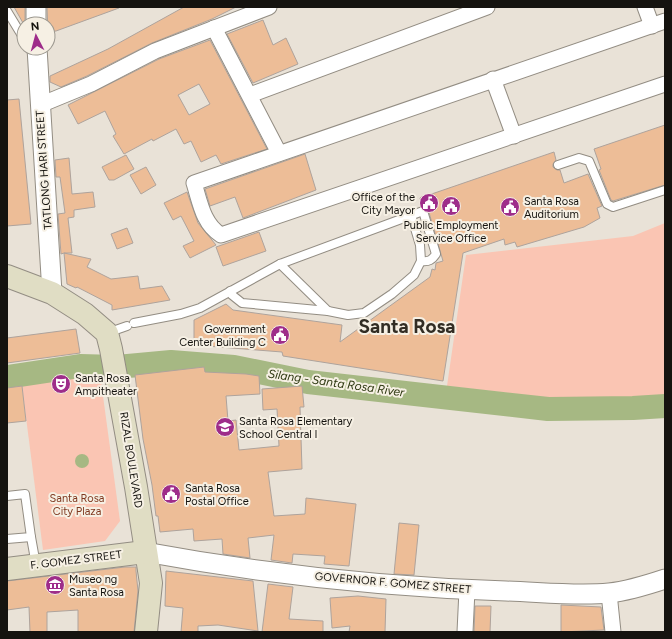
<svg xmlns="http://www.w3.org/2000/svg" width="672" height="639" viewBox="0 0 672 639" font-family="Figtree,sans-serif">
	<rect width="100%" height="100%" fill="#e9e2d7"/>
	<g fill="#fac5b3">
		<path d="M665 223V398L615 405 447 386 466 255 633 236Z"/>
		<path d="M100 374 120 521 105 541 43 550 22 386Z"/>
	</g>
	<circle fill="#a6b883" cx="82" cy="461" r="7"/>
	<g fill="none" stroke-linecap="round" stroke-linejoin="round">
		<path stroke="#a6b883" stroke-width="24" d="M7 377 80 366 117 367 171 362 234 367 308 382 548 409 633 408 665 406"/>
	</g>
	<g fill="#edbd97" stroke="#aea39c" fill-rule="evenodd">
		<path d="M14 7H25V23H23Z"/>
		<path d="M47 7H118L119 8 56 31 48 32Z"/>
		<path d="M184 7H236L212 19 152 43 87 76 61 87 50 82V76L108 49Z"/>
		<path d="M263 20 273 45 286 38 298 64 253 83 227 34Z"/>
		<path d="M210 40 267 149 221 164 216 155 201 162 191 141 184 144 176 129 153 141 152 139 124 154 113 136 116 134 105 111 78 124 68 105 159 59ZM199 84 210 104 189 115 178 95Z"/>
		<path d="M19 99 31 224 7 226V100Z"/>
		<path d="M665 125V185L613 201 611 200 599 170 601 169 594 149Z"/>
		<path d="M554 152 556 160 553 164V167L557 170H560L564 183 588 174 602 206 597 208 600 218 584 227 517 247 515 242 505 245 504 239 463 253 443 381 283 356 282 352 194 345V320L226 304 233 310 342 325 340 342 430 277 432 269 435 270 436 263 443 261 428 209 422 206 420 198Z"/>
		<path d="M305 154 316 190 243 218 235 197 210 206 205 189Z"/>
		<path d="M126 155 134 169 114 180H109L102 167Z"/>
		<path d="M69 158 72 194 93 192 95 207 74 210V217L68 218 72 253H64L91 259 87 267 111 279 138 276 140 289 162 286 170 300 112 310V305L77 287 76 288 67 284 64 253 61 254 58 214 65 213 60 177H56L55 160Z"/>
		<path d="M146 167 156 185 141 194 130 175Z"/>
		<path d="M187 192 198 223 216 245 190 258 183 246 194 241 181 216 173 220 164 203Z"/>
		<path d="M127 228 133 243 117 249 111 234Z"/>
		<path d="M259 232 266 251 223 266 216 247Z"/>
		<path d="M76 329 80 353 7 363V338Z"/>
		<path d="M204 367 205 372 246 374 259 376 260 394 226 396 228 421 236 420 239 450 279 446 277 409 263 410 262 389 302 386 304 407H300L302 469 268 472 274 516 305 514 306 498 356 504 349 566 324 564 325 556 293 554 292 563 271 560 274 535 248 538 250 558 223 554 222 539 194 541 193 529 160 532 158 516H156L152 485 143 439 135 375Z"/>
		<path d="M22 386 26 421 7 423V388Z"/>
		<path d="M399 523 419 525 414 575 394 574Z"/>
		<path d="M125 567H136V571L138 591 134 632H78V610L47 612V632H30L29 607 7 610V581Z"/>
		<path d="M166 571 253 581 258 631 218 625 198 626V632H181L183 608 165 606Z"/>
		<path d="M268 584 293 587 289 619 323 621V632H262Z"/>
		<path d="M358 596 386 599 385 632H349L350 626 332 628 330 598Z"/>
		<path d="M561 605 601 607 604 630 561 632Z"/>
		<path d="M475 606H491L490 632H474Z"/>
	</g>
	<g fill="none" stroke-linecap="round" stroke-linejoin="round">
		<g stroke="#938d83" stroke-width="10">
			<g id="service">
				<path d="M7 11 24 39"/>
				<path d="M558 165 579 158 589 161 607 204 613 207 665 190"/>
				<path d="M280 264 328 311 348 315 364 313 392 294 414 275 421 261 420 245 411 215"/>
				<path d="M230 291 232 295 242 303 328 311"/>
				<path d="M134 323 181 314 200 308 280 264 423 211 436 254C432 260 429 262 421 261"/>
				<path d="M107 333 127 326"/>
				<path d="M7 496 25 494 31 537 7 539"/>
				<path d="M31 537 36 565"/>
			</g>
		</g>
		<g stroke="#938d83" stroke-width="17">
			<g id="minor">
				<path d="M645 7 652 26"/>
				<path d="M665 21 194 183C200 202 203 224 221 235L665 84"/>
				<path d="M214 28 279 153"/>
				<path d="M493 79 514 136"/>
				<path d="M250 95 487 7"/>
				<path d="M40 105 91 84 155 51 269 7"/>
				<path d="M609 593 613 632"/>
				<path d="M465 632 467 590"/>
			</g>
		</g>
		<g stroke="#938d83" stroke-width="21">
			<g id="tertiary">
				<path d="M36 7V24"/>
				<path d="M37 48 52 293"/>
				<path d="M145 552C264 574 386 587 506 591 540 592 576 596 609 593 628 591 647 585 665 579"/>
			</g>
		</g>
		<g stroke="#938d83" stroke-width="24">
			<g id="secondary">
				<path d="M7 276 52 293 85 314 107 333 111 349 136 487 151 583 146 632"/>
				<path d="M7 569 145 552"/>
			</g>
		</g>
		<use href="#service" stroke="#fff" stroke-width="8"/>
		<use href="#minor" stroke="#fff" stroke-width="15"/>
		<use href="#tertiary" stroke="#fff" stroke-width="19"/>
		<use href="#secondary" stroke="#e0ddc4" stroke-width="22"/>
	</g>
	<defs>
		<g id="civic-disc" transform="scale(1)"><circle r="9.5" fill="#9e2d8a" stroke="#f6f0e4"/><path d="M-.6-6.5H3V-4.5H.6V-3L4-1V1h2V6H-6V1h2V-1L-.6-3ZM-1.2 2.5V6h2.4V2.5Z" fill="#fff"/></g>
		<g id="theatre-disc" transform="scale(1)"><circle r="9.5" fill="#9e2d8a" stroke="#f6f0e4"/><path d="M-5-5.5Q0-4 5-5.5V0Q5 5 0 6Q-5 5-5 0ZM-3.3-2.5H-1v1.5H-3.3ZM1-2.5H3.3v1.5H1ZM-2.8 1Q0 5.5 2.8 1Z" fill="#fff"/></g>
		<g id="school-disc" transform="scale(1)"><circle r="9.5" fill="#9e2d8a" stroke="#f6f0e4"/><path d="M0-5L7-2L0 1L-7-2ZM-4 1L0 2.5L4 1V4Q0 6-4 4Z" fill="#fff"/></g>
		<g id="museum-disc" transform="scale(1)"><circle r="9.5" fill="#9e2d8a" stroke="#f6f0e4"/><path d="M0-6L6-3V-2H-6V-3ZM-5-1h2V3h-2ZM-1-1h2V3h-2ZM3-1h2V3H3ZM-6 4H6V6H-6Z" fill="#fff"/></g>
	</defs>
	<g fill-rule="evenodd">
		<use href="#civic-disc" x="429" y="203"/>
		<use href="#civic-disc" x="451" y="206"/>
		<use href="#civic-disc" x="510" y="207"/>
		<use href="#civic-disc" x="280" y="335"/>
		<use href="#theatre-disc" x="61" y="384"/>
		<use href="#school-disc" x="225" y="427"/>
		<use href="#civic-disc" x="171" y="494"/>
		<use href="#museum-disc" x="55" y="585"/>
	</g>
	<g text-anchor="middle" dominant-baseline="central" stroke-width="4" stroke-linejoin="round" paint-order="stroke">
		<g font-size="11" fill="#15130f" stroke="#f6f0e4">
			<text transform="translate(44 170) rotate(-94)">TATLONG HARI STREET</text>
			<text transform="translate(131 460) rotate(81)">RIZAL BOULEVARD</text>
			<text transform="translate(76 560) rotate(-7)">F. GOMEZ STREET</text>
			<text transform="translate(393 583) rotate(5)">GOVERNOR F. GOMEZ STREET</text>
		</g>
		<g font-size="11" fill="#15130f" stroke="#f6f0e4" text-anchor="start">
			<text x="415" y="197" text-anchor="end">Office of the<tspan x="415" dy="13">City Mayor</tspan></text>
			<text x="524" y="201">Santa Rosa<tspan x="524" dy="13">Auditorium</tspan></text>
			<text x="451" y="225" text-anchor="middle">Public Employment<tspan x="451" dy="13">Service Office</tspan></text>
			<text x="266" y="329" text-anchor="end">Government<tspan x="266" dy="13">Center Building C</tspan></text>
			<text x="75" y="378">Santa Rosa<tspan x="75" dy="13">Ampitheater</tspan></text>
			<text x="239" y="421">Santa Rosa Elementary<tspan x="239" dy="13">School Central I</tspan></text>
			<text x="185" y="488">Santa Rosa<tspan x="185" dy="13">Postal Office</tspan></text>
			<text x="69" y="579">Museo ng<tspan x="69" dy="13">Santa Rosa</tspan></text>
		</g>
		<g font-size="11" fill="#7f381f" stroke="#f6f0e4">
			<text x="77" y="498">Santa Rosa<tspan x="77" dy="13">City Plaza</tspan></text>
		</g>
		<g font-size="12" font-style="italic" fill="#2b360e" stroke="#f6f0e4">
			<text transform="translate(336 383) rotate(8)">Silang - Santa Rosa River</text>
		</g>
		<g font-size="19" font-weight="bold" fill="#322d24" stroke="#f6f0e4">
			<text x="407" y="326">Santa Rosa</text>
		</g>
	</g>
	<rect width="672" height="639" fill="none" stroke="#15130f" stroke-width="16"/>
	<g transform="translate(36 36) rotate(354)"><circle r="19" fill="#f6f0e4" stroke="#9c988f"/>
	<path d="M0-3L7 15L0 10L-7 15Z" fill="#9e2d8a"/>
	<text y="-6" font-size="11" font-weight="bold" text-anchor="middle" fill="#15130f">N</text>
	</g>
</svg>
